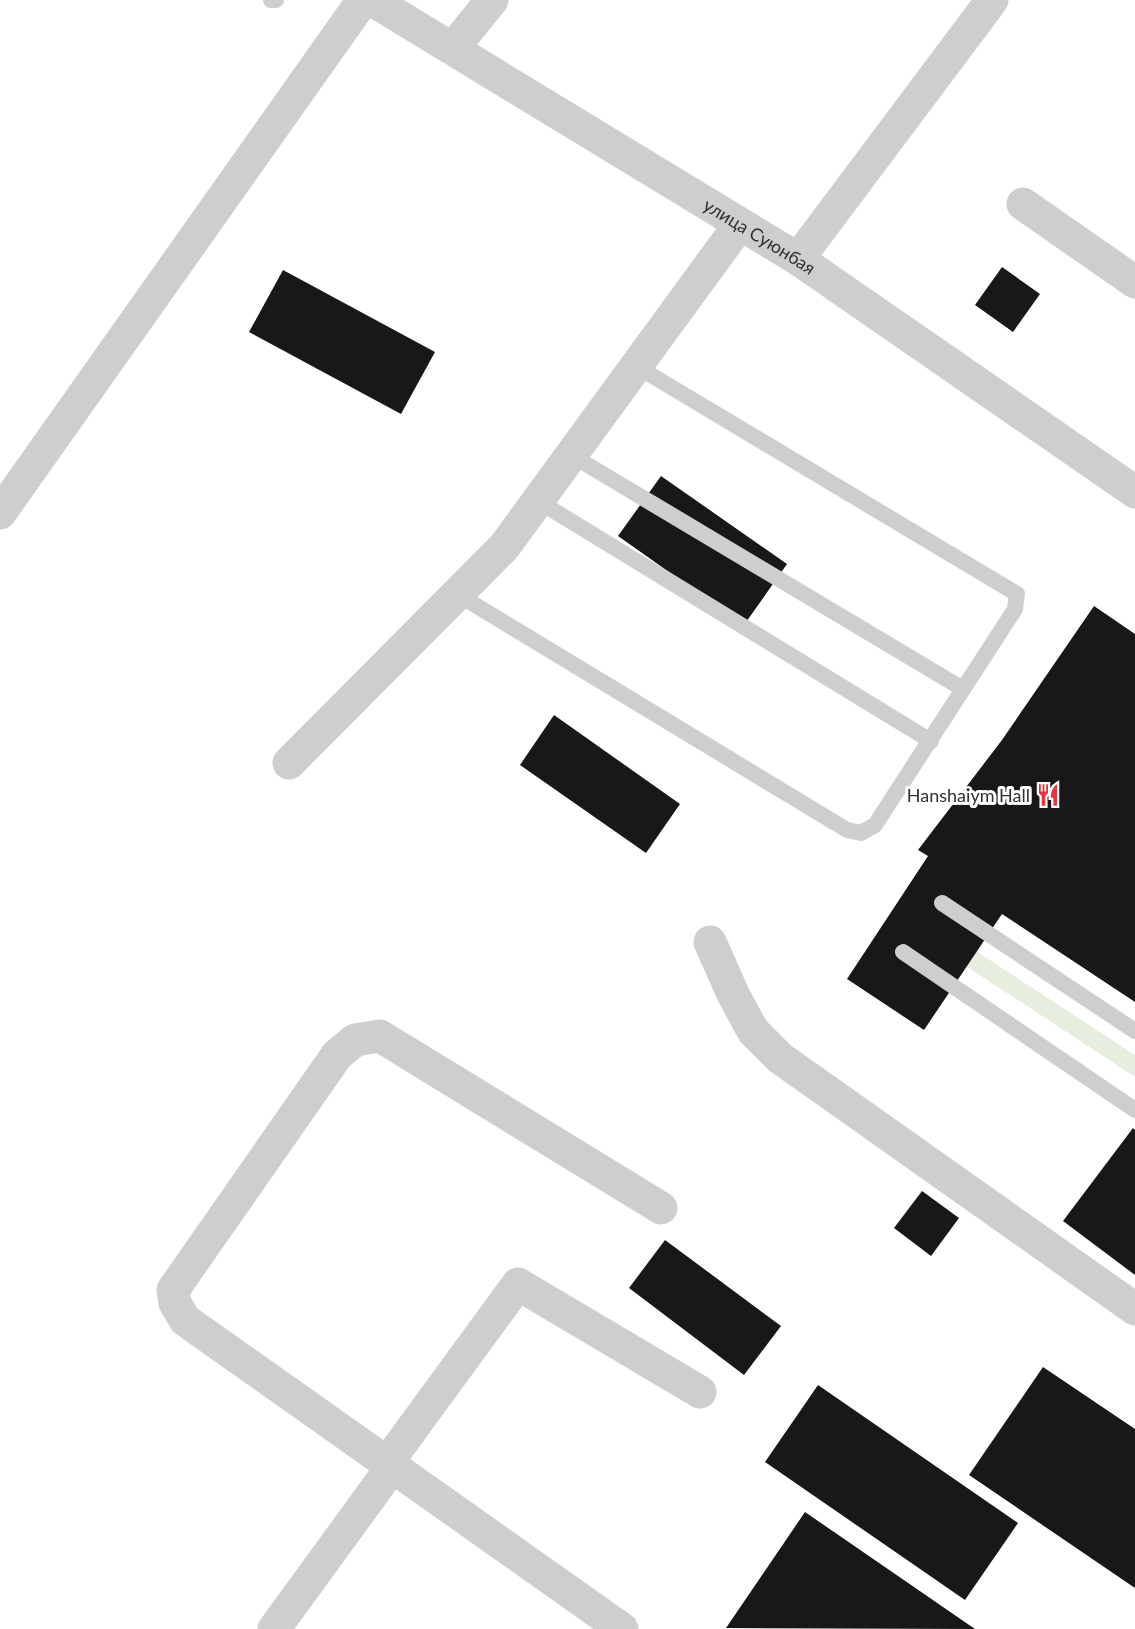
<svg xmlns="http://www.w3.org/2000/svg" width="1135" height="1629" viewBox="0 0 1135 1629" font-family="Lato,sans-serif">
	<rect width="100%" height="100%" fill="#fff"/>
	<path fill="#e7eee0" d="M947 932 1135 1055V1077L937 947Z"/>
	<g fill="#181818">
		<path d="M1002 267 1040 294 1013 332 975 305Z"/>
		<path d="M283 270 435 352 401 414 249 332Z"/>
		<path d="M661 476 787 564 744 625 618 536Z"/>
		<path d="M1094 606 1135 634V1002L1002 914 924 1030 847 979 928 856 918 850 1002 740Z"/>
		<path d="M554 715 680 804 646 853 520 765Z"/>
		<path d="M1133 1128 1135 1130V1275L1063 1221Z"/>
		<path d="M922 1191 959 1218 931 1256 894 1228Z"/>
		<path d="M665 1240 781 1326 744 1375 629 1288Z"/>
		<path d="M1043 1367 1135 1429V1588L969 1475Z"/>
		<path d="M818 1385 1018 1523 965 1600 765 1462Z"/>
		<path d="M805 1512 975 1629 726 1628Z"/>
	</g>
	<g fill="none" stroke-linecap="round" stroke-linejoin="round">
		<g stroke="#cecece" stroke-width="16">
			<path d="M271 0H276"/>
			<path d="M571 455 963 689"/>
			<path d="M538 501 931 741"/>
			<path d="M457 594 847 830 861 833 875 825 1015 609 1017 594 636 366"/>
			<path d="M942 903 1135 1031"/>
			<path d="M903 952 1135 1110"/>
		</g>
		<g stroke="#cecece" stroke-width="33">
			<path id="s1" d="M372 0 798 259 1135 492"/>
			<path d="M453 48 492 0"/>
			<path d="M1023 204 1135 282"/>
			<path d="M798 259 992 0"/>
			<path d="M0 513 363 0"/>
			<path d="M289 763 504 547 740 224"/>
			<path d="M710 942 733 994 753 1031 780 1058 1135 1309"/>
			<path d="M274 1629 392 1467 395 1452 518 1284 700 1392"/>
			<path d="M622 1629 185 1320 175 1303 173 1290 337 1055 355 1040 380 1036 661 1208"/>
		</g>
	</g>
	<defs>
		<g id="restaurant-bare" transform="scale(1.8)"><path d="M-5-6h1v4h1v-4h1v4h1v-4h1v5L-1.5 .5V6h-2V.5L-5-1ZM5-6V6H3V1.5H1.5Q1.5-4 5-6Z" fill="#e8343f" stroke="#fff" stroke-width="2.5" paint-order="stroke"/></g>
	</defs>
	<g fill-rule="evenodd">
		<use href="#restaurant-bare" x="1048" y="795"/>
	</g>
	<g text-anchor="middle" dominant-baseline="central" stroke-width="6" stroke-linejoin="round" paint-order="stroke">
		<g font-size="18" fill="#313131" stroke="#fff">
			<text stroke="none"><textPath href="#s1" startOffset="454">улица Суюнбая</textPath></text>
		</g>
		<g font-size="18" fill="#313131" stroke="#fff" text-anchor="end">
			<text x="1030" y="795">Hanshaiym Hall</text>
		</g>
	</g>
</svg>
